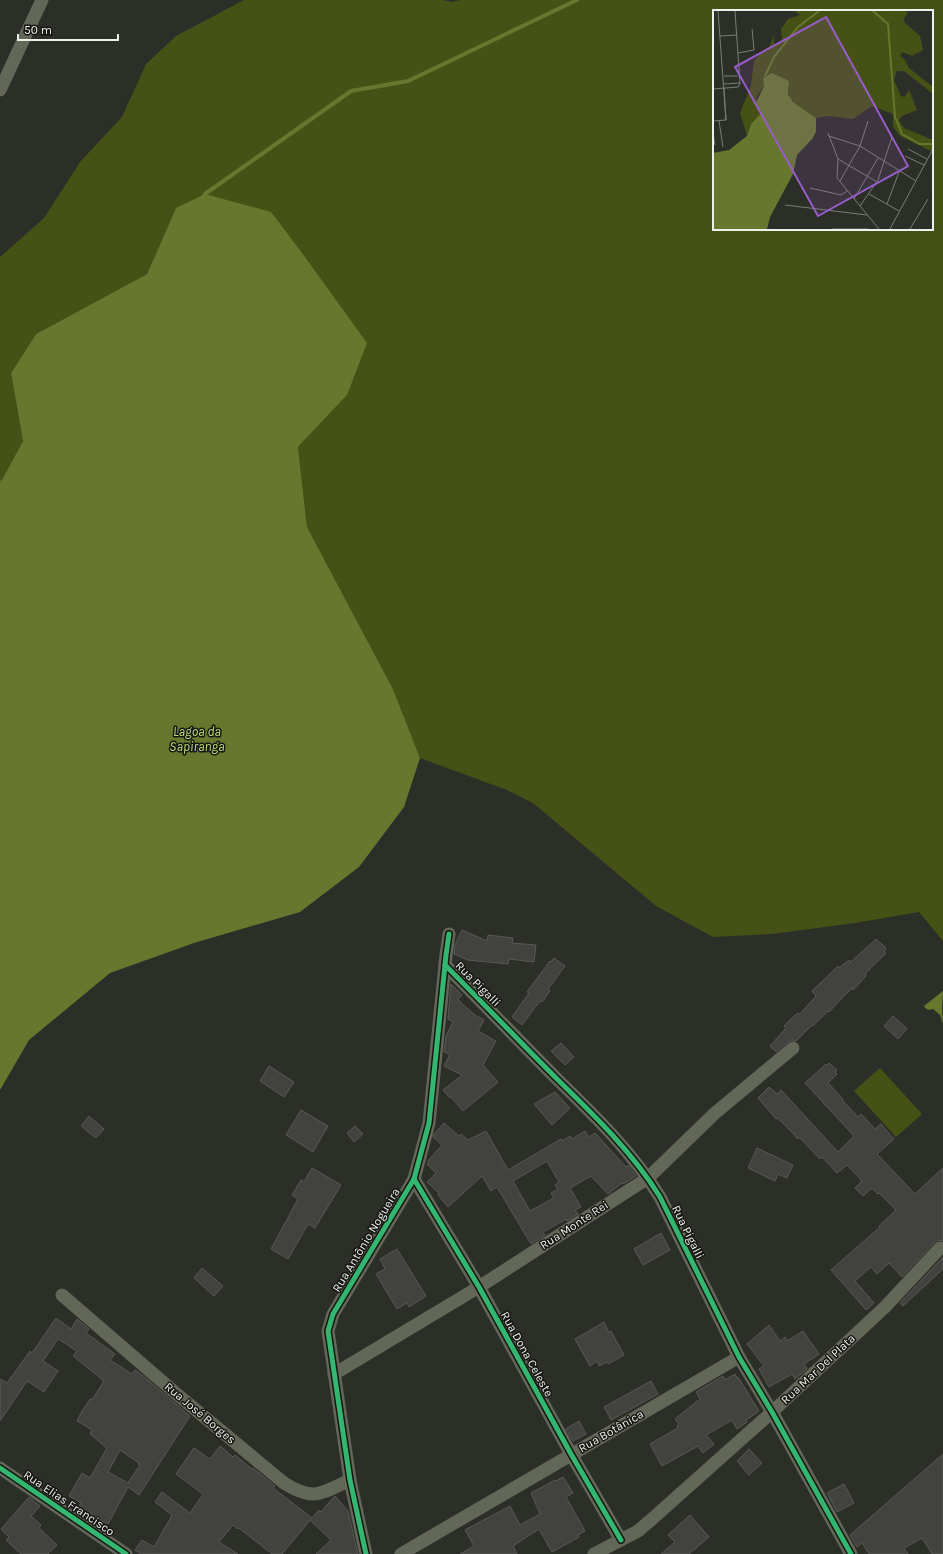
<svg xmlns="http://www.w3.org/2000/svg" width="943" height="1554" viewBox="0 0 943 1554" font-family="Karla,sans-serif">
	<rect width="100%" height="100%" fill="#2c2e28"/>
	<g fill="#465116" fill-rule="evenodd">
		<path d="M244 0H443L451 2 460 0H943V941L919 912 855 923 772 934 713 937 656 906 533 803 507 790 420 758 393 689 307 527 298 447 347 395 176 208 147 274 36 334 11 373 23 441 2 481H0V257L44 218 80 162 122 117 146 64 176 36ZM714 11H932V229H714Z"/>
		<path d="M880 1068 922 1114 896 1137 854 1091Z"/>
	</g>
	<g fill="#67772d">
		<path d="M205 194 271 212 302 253 367 343 347 395 298 447 307 527 393 689 420 758 404 807 359 867 300 912 194 943 110 973 29 1040 0 1090V481L2 480 23 441 11 373 36 334 147 274 176 208Z"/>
		<path d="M943 991 942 1009 943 1024 940 1015 933 1009 929 1010 925 1008 924 1006Z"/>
	</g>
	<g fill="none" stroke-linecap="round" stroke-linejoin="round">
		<path stroke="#67772d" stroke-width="4" d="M203 199 205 194 351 91 408 81 577 0"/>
	</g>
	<g fill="#42433e" stroke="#585955" fill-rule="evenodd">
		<path d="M462 930 487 941 488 935 513 938 512 943 536 945 534 962 509 959 508 964 468 960 454 954 455 945Z"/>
		<path d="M876 939 885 947 886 949 884 951 886 953 865 974 866 976 853 990 852 988 844 996 829 1012 828 1011 813 1026 812 1025 796 1041 792 1040 788 1042 776 1052 770 1046 786 1028 784 1026 794 1016 798 1013 800 1014 816 996 812 991 838 966 839 968 849 960 850 962 852 961Z"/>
		<path d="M554 958 565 966 548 989 550 991 542 1002 541 1001 536 1006 522 1025 512 1017 529 993 527 992 550 961 551 962Z"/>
		<path d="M451 984 462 995 458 999 462 1004 475 1015 484 1020 478 1031 496 1041 483 1065 498 1082 463 1111 451 1097 450 1098 443 1090 462 1075 444 1066 450 1054 444 1052 446 1036 453 1022 448 1019Z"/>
		<path d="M893 1016 907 1029 898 1039 884 1026Z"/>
		<path d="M561 1043 574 1057 565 1065 551 1051Z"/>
		<path d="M829 1063 837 1070 835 1072 837 1074 828 1083 843 1099 842 1100 858 1117 861 1114 875 1129 881 1124 894 1139 877 1154 915 1194 943 1168V1241L938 1240 934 1243 902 1277 889 1263 877 1274 871 1267 855 1281 874 1303 866 1310 831 1270 880 1227 879 1226 896 1210 879 1193 878 1194 872 1188 863 1196 855 1188 862 1181 847 1165 837 1173 822 1157 820 1159 799 1137 798 1139 783 1123 777 1118 776 1119 758 1098 769 1087 777 1094 781 1090 838 1152 854 1136 805 1083 826 1064 827 1065Z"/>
		<path d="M269 1066 294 1082 284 1097 260 1081Z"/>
		<path d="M555 1092 570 1108 552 1125 534 1104Z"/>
		<path d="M301 1110 328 1126 313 1152 286 1135Z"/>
		<path d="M89 1116 104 1129 96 1138 81 1126Z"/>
		<path d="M444 1123 459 1136 461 1134 468 1140 486 1131 508 1170 561 1139 562 1141 570 1136 572 1139 585 1131 589 1137 595 1133 626 1167 628 1165 636 1176 623 1184 622 1183 608 1194 591 1176 570 1188 581 1207 575 1210 578 1214 567 1221 566 1219 543 1232 545 1235 531 1244 497 1187 491 1191 482 1176 448 1207 438 1195 439 1193 427 1182 436 1173 427 1164 429 1162 428 1161 442 1145 433 1137 434 1134ZM547 1161 559 1182 555 1185 558 1189 551 1193 554 1198 530 1211 513 1181Z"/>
		<path d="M355 1126 363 1134 354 1142 347 1133Z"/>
		<path d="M757 1148 793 1165 787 1178 778 1174 775 1181 748 1168Z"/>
		<path d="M312 1168 341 1185 315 1228 308 1224 288 1259 271 1249 298 1199 292 1195 301 1180 304 1182Z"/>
		<path d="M661 1233 670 1250 643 1265 634 1249Z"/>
		<path d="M397 1249 426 1296 409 1307 407 1303 397 1309 376 1274 385 1269 380 1259Z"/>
		<path d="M943 1257V1269L903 1306 900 1303Z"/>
		<path d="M202 1268 223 1286 214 1296 194 1278Z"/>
		<path d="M56 1318 71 1329 77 1319 89 1329 86 1333 115 1354 110 1360 132 1374 135 1370 147 1379 190 1416 139 1495 128 1487 108 1524 98 1519 95 1523 76 1510 81 1503 69 1496 82 1473 90 1478 107 1448 90 1434 92 1430 77 1421 82 1411 90 1399 92 1400 104 1381 73 1356 77 1351 58 1339 43 1361 58 1371 44 1392 27 1381 0 1421V1379L7 1383 30 1351 32 1353ZM120 1450 139 1463 138 1464 140 1465 128 1483 108 1472Z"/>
		<path d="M604 1322 609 1333 611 1331 624 1355 608 1364 607 1362 599 1366 597 1361 590 1366 575 1339Z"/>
		<path d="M769 1325 780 1341 785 1337 787 1341 803 1331 819 1354 804 1364 807 1369 795 1379 792 1374 769 1387 759 1369 764 1366 747 1344Z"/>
		<path d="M735 1374 737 1378 738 1377 759 1411 746 1420 747 1422 737 1429 732 1420 706 1435 714 1444 703 1453 698 1446 662 1466 650 1444 678 1428 677 1426 679 1424 675 1419 700 1399 696 1392 723 1376 725 1380Z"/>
		<path d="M651 1381 658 1394 611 1420 604 1407Z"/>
		<path d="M579 1421 586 1434 573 1441 566 1429Z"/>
		<path d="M220 1446 233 1457 235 1455 252 1469 253 1468 275 1486 273 1488 312 1518 319 1510 321 1512 335 1496 348 1511 358 1554H316L331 1540 310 1520 282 1554H272L239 1528 238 1529 233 1525 219 1542 238 1554H141L135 1550 142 1540 154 1547 172 1515 155 1502 162 1492 190 1513 203 1494 176 1474 194 1448 210 1459Z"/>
		<path d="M749 1449 762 1463 749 1475 737 1461Z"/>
		<path d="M943 1454V1554H932L922 1538 904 1548 908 1554H869L862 1543 857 1547 850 1535Z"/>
		<path d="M563 1477 573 1493 566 1497 585 1531 578 1535 579 1537 552 1552 539 1529 513 1546 517 1554H460L474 1546 465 1530 510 1506 520 1525 540 1514 531 1493 555 1480 556 1481Z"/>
		<path d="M844 1484 854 1503 837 1512 827 1493Z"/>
		<path d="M29 1497 40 1506 31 1516 41 1525 39 1528 57 1545 48 1554H21L6 1540 9 1537 1 1529Z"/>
		<path d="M690 1515 709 1537 689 1554H661L675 1542 668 1535Z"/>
	</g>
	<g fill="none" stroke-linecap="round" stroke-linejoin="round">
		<g stroke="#636757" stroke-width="13">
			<path d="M0 90 42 0"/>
			<path d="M445 965C483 1003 520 1042 558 1080 595 1116 633 1153 660 1197L739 1357 772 1412 851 1554"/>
			<path d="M414 1179 479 1287 571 1454 621 1540"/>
			<path d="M62 1295 179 1396 284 1483C314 1502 321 1493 350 1480"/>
			<path d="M334 1374 479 1287 648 1178 714 1114 793 1048"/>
			<path d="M0 1468 126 1554"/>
			<path d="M366 1554 350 1480 328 1331 333 1314 414 1179 429 1123 446 955 449 934"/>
			<path d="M401 1554 739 1357"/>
			<path d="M594 1554 638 1531 652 1519 772 1412 885 1307 940 1248"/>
		</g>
		<g stroke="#161713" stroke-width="8">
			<g id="cycleway">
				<path d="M445 965C483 1003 520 1042 558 1080 595 1116 633 1153 660 1197L739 1357 772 1412 851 1554"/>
				<path d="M414 1179 479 1287 571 1454 621 1540"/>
				<path d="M0 1468 126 1554"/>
				<path d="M366 1554 350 1480 328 1331 333 1314 414 1179 429 1123 446 955 449 934"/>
			</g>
		</g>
		<use href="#cycleway" stroke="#33b770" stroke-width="5"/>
	</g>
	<g text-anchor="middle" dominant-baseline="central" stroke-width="3" stroke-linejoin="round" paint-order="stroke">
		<g font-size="12" fill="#eef0ea" stroke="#161713">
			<text transform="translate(478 984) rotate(45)">Rua Pigalli</text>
			<text transform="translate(574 1225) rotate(-33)">Rua Monte Rei</text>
			<text transform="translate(688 1232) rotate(64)">Rua Pigalli</text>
			<text transform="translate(366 1240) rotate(-59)">Rua Antônio Nogueira</text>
			<text transform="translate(527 1354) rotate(61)">Rua Dona Celeste</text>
			<text transform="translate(818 1369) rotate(-43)">Rua Mar Del Plata</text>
			<text transform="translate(200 1413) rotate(40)">Rua José Borges</text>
			<text transform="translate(611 1431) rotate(-30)">Rua Botânica</text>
			<text transform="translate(69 1503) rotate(34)">Rua Elias Francisco</text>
		</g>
		<g font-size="13" font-style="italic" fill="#c5de72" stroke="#161713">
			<text x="197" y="731">Lagoa da<tspan x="197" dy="15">Sapiranga</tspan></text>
		</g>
	</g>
	<g transform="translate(713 10)">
		<rect width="220" height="220" fill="#2c2e28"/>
		<path d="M82 1H193L195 3 191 8 192 13 207 26 210 40 199 46 189 42 187 46 192 50 196 58 220 77V84L191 61H184L181 70 188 86 192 87 195 81 197 82 204 100 189 106 186 110 191 118 220 130V142L187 126 180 117V104L159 96 140 109 116 106 103 108 80 92 75 84 76 77 51 76 43 87 48 103 38 114 34 126 27 103 38 76 41 51 47 43 56 37 61 25V35L69 31 68 19 75 9 87 5Z" fill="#465116"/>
		<path d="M59 63 76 71 75 84 80 92 103 108V122L99 129 84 145 80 164 57 207 54 219H0V143L16 140 34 126 38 114 48 103 43 93 51 76 50 68Z" fill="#67772d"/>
		<path fill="none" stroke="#67772d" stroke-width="2" d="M160 1 175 14 182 107 189 124 207 134H220M52 66 61 47 85 17 106 1"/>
		<path fill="none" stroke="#7a7c76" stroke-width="1" d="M5 1 13 110M7 26 24 25M25 43 41 40 39 19M11 66H25M11 74 27 73M11 78 13 110M0 79 25 77 27 74 22 1M0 111 13 110M6 111 10 137M0 123 2 135M115 123 125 149 124 168 166 219M116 126 147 136 203 171M195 139 214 149M192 146 211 155M125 149 164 172M127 171 147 136 155 111M97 178 128 185 134 181M156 184 186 201M141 189 165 148M174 194 186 162M72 195 154 205M147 196 165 170 179 127M119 219H155M177 219 220 139M197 219 215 189"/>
		<path fill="#985dca" fill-opacity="0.15" stroke="#985dca" stroke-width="2" d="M113 7 195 156 105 206 22 57Z"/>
		<rect width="220" height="220" fill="none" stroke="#eef0ea" stroke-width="2"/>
	</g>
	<path d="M18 34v6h100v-6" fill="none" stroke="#eef0ea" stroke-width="2"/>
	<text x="24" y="34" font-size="12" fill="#eef0ea" stroke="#161713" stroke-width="3" paint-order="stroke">50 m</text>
</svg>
